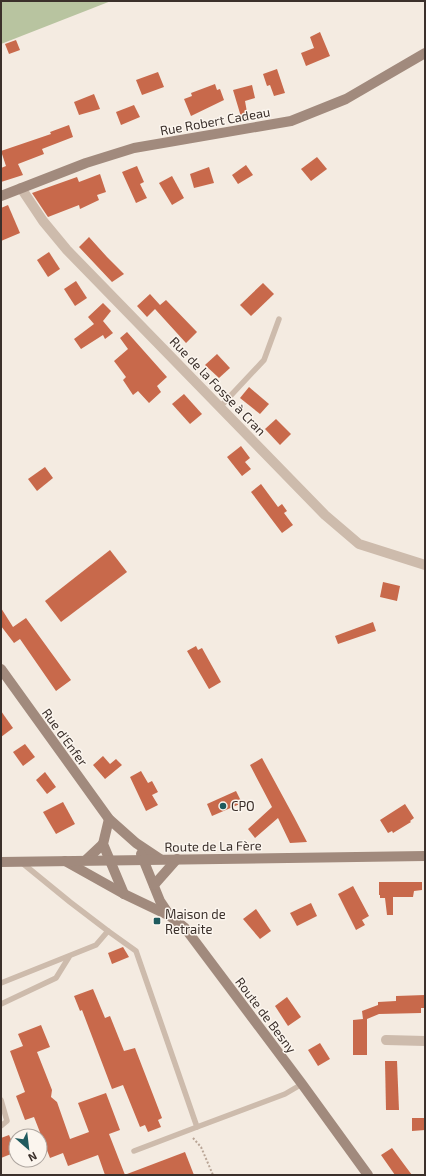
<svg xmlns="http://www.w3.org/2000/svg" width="426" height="1176" viewBox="0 0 426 1176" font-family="'Exo 2',sans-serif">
	<rect width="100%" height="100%" fill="#f4ebe1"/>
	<path fill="#b8c4a0" d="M1 1H111L1 44Z"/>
	<g fill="#c8694b">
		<path d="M320 32 330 56 306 66 301 53 314 48 310 37Z"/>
		<path d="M16 40 20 50 9 54 5 44Z"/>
		<path d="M277 69 285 93 274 96 270 85 267 86 263 74Z"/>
		<path d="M158 72 164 87 142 95 136 80Z"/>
		<path d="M215 84 217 90 220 89 224 100 191 116 184 99 192 96 191 93Z"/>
		<path d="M252 85 255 98 245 101 248 118 242 120 233 90Z"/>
		<path d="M94 94 100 109 79 115 74 102Z"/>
		<path d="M134 105 140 117 121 125 116 112Z"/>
		<path d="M69 125 73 137 42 149 44 154 18 164 23 175 1 182V168L6 166 1 151 51 134 50 132Z"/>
		<path d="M317 157 327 169 311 181 301 169Z"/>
		<path d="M246 165 253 175 238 184 232 175Z"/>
		<path d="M137 166 144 182 140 184 147 198 136 203 122 172Z"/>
		<path d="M209 167 214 183 194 188 190 174Z"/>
		<path d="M100 174 106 192 97 195 99 200 80 209 79 205 48 217 32 193 77 177 79 182Z"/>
		<path d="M172 176 184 198 172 205 159 183Z"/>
		<path d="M8 205 20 233 1 241V208Z"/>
		<path d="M89 237 107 257 124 274 112 282 79 247Z"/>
		<path d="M49 252 60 269 48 277 37 260Z"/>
		<path d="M76 281 87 298 75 306 64 289Z"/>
		<path d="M263 283 274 294 251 316 240 305Z"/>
		<path d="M150 294 160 305 166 300 197 332 186 343 155 309 147 317 137 306Z"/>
		<path d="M103 303 111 311 103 321 113 333 105 339 103 335 81 349 74 339 94 324 88 317Z"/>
		<path d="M127 332 167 377 157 386 161 392 149 403 138 391 133 395 123 380 126 377 114 361 128 349 120 338Z"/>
		<path d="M217 354 230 368 219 378 205 365Z"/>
		<path d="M249 387 269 404 260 414 240 398Z"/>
		<path d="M184 394 202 414 190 424 172 404Z"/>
		<path d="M276 419 291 434 280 445 265 429Z"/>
		<path d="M241 446 250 458 245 462 251 469 242 476 227 457Z"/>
		<path d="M45 467 53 478 37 491 28 479Z"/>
		<path d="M261 484 278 507 282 504 287 511 284 513 293 525 282 533 251 492Z"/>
		<path d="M110 550 127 572 61 622 45 601Z"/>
		<path d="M383 582 400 586 397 601 380 597Z"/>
		<path d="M1 608 13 627 26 618 71 680 56 691 20 639 14 643 1 626Z"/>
		<path d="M373 622 376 631 338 644 335 636Z"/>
		<path d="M196 646 198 650 202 648 221 682 209 689 187 651Z"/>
		<path d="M1 711 13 728 1 737Z"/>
		<path d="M25 744 35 757 23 766 13 752Z"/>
		<path d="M103 756 110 764 116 759 122 765 105 779 93 765Z"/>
		<path d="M262 758 294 817 307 842 290 843 278 818 255 838 248 829 272 807 250 765Z"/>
		<path d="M141 771 148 783 152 781 158 792 152 795 158 805 146 811 130 777Z"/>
		<path d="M45 772 56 787 47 794 36 780Z"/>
		<path d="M236 791 242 803 212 816 207 804Z"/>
		<path d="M63 802 75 824 56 834 43 812Z"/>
		<path d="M405 804 414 818 410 821 411 822 393 833 392 831 388 833 380 820Z"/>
		<path d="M379 882H422V890L414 891 413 897H393V915H387L385 898H380V895H379Z"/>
		<path d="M353 886 369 916 362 920 365 925 356 930 338 894Z"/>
		<path d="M311 903 317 916 297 926 290 913Z"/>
		<path d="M256 909 271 931 260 939 243 919Z"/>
		<path d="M123 947 129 957 112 964 108 953Z"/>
		<path d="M93 989 105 1018 110 1016 124 1051 135 1048 162 1118 158 1120 161 1127 148 1132 145 1125 140 1127 123 1085 112 1089 82 1010 80 1011 74 996Z"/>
		<path d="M425 995V1008H421V1013L379 1014 367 1019V1055H353V1020L363 1019 362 1011 378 1005V1002L396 1001V996Z"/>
		<path d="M287 997 301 1017 288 1026 275 1006Z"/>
		<path d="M41 1025 50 1047 37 1052 52 1090 51 1097 57 1102 70 1139 89 1132 78 1103 106 1093 120 1130 109 1134 125 1175H105L98 1155 68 1166 63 1153 50 1158 34 1117 25 1120 16 1096 25 1092 10 1051 23 1046 18 1034Z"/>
		<path d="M320 1043 330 1059 318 1066 308 1050Z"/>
		<path d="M385 1061H397L399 1110H386Z"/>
		<path d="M412 1118H425V1130L412 1131Z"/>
		<path d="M9 1135 13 1144 16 1143V1152L1 1158V1138Z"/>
		<path d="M392 1148 403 1163 412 1175H395L381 1155Z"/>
		<path d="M185 1152 194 1175H127V1174Z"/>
	</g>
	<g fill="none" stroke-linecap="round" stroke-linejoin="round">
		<path stroke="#b9a596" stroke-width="2" stroke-dasharray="2 2" stroke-linecap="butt" d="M193 1138 201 1147 213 1175"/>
		<g stroke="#cdbbac" stroke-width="5.5">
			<path d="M220 407 264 360 279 319"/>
			<path d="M108 931 136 951 197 1127 134 1151"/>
			<path d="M1 983 96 945 108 931 70 902 21 862"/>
			<path d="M1 1004 56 978 69 957"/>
			<path d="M1 1100 7 1121 1 1126"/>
			<path d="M197 1127 285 1094 302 1084"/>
		</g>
		<g stroke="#cdbbac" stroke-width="10">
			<path d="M21 188 43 221 67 250 325 515 359 544 425 565"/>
			<path d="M386 1040 425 1041"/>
		</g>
		<g stroke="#a18a7d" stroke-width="10">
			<path d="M1 196 86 163 134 148 291 121 346 99 425 53"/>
			<path d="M1 669 109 819 136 843 160 859"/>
			<path d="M109 819 103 844 124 894"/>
			<path d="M141 854 160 901 170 916"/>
			<path d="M86 860 103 844"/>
			<path d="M65 861 124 894 170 916 185 928 302 1084 368 1175"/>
			<path d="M1 862 425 856"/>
			<path d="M154 885 177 859"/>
		</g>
	</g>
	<g fill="#1f5a5e" stroke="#fbf5ee" stroke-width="1.5">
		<circle cx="223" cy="806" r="4"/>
		<rect x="153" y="917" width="8" height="8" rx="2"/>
	</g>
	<g text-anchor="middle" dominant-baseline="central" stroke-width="3" stroke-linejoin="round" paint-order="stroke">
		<g font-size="13" fill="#3b302b" stroke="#fbf5ee">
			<text transform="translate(215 121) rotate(-10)">Rue Robert Cadeau</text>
			<text transform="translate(218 386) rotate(46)">Rue de la Fosse à Cran</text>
			<text transform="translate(65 737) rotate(54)">Rue d'Enfer</text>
			<text transform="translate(213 846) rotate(-1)">Route de La Fère</text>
			<text transform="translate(266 1015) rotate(53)">Route de Besny</text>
		</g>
		<g font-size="13" fill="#3b302b" stroke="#fbf5ee" text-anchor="start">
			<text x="231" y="806">CPO</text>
			<text x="165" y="914">Maison de<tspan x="165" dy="15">Retraite</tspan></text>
		</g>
	</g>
	<rect width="426" height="1176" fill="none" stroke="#3b302b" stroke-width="4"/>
	<g transform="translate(28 1148) rotate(152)"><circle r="19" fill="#fbf5ee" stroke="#aea6a0"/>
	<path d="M0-3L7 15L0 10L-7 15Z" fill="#1f5a5e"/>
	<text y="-6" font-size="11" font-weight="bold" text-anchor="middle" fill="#3b302b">N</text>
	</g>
</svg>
